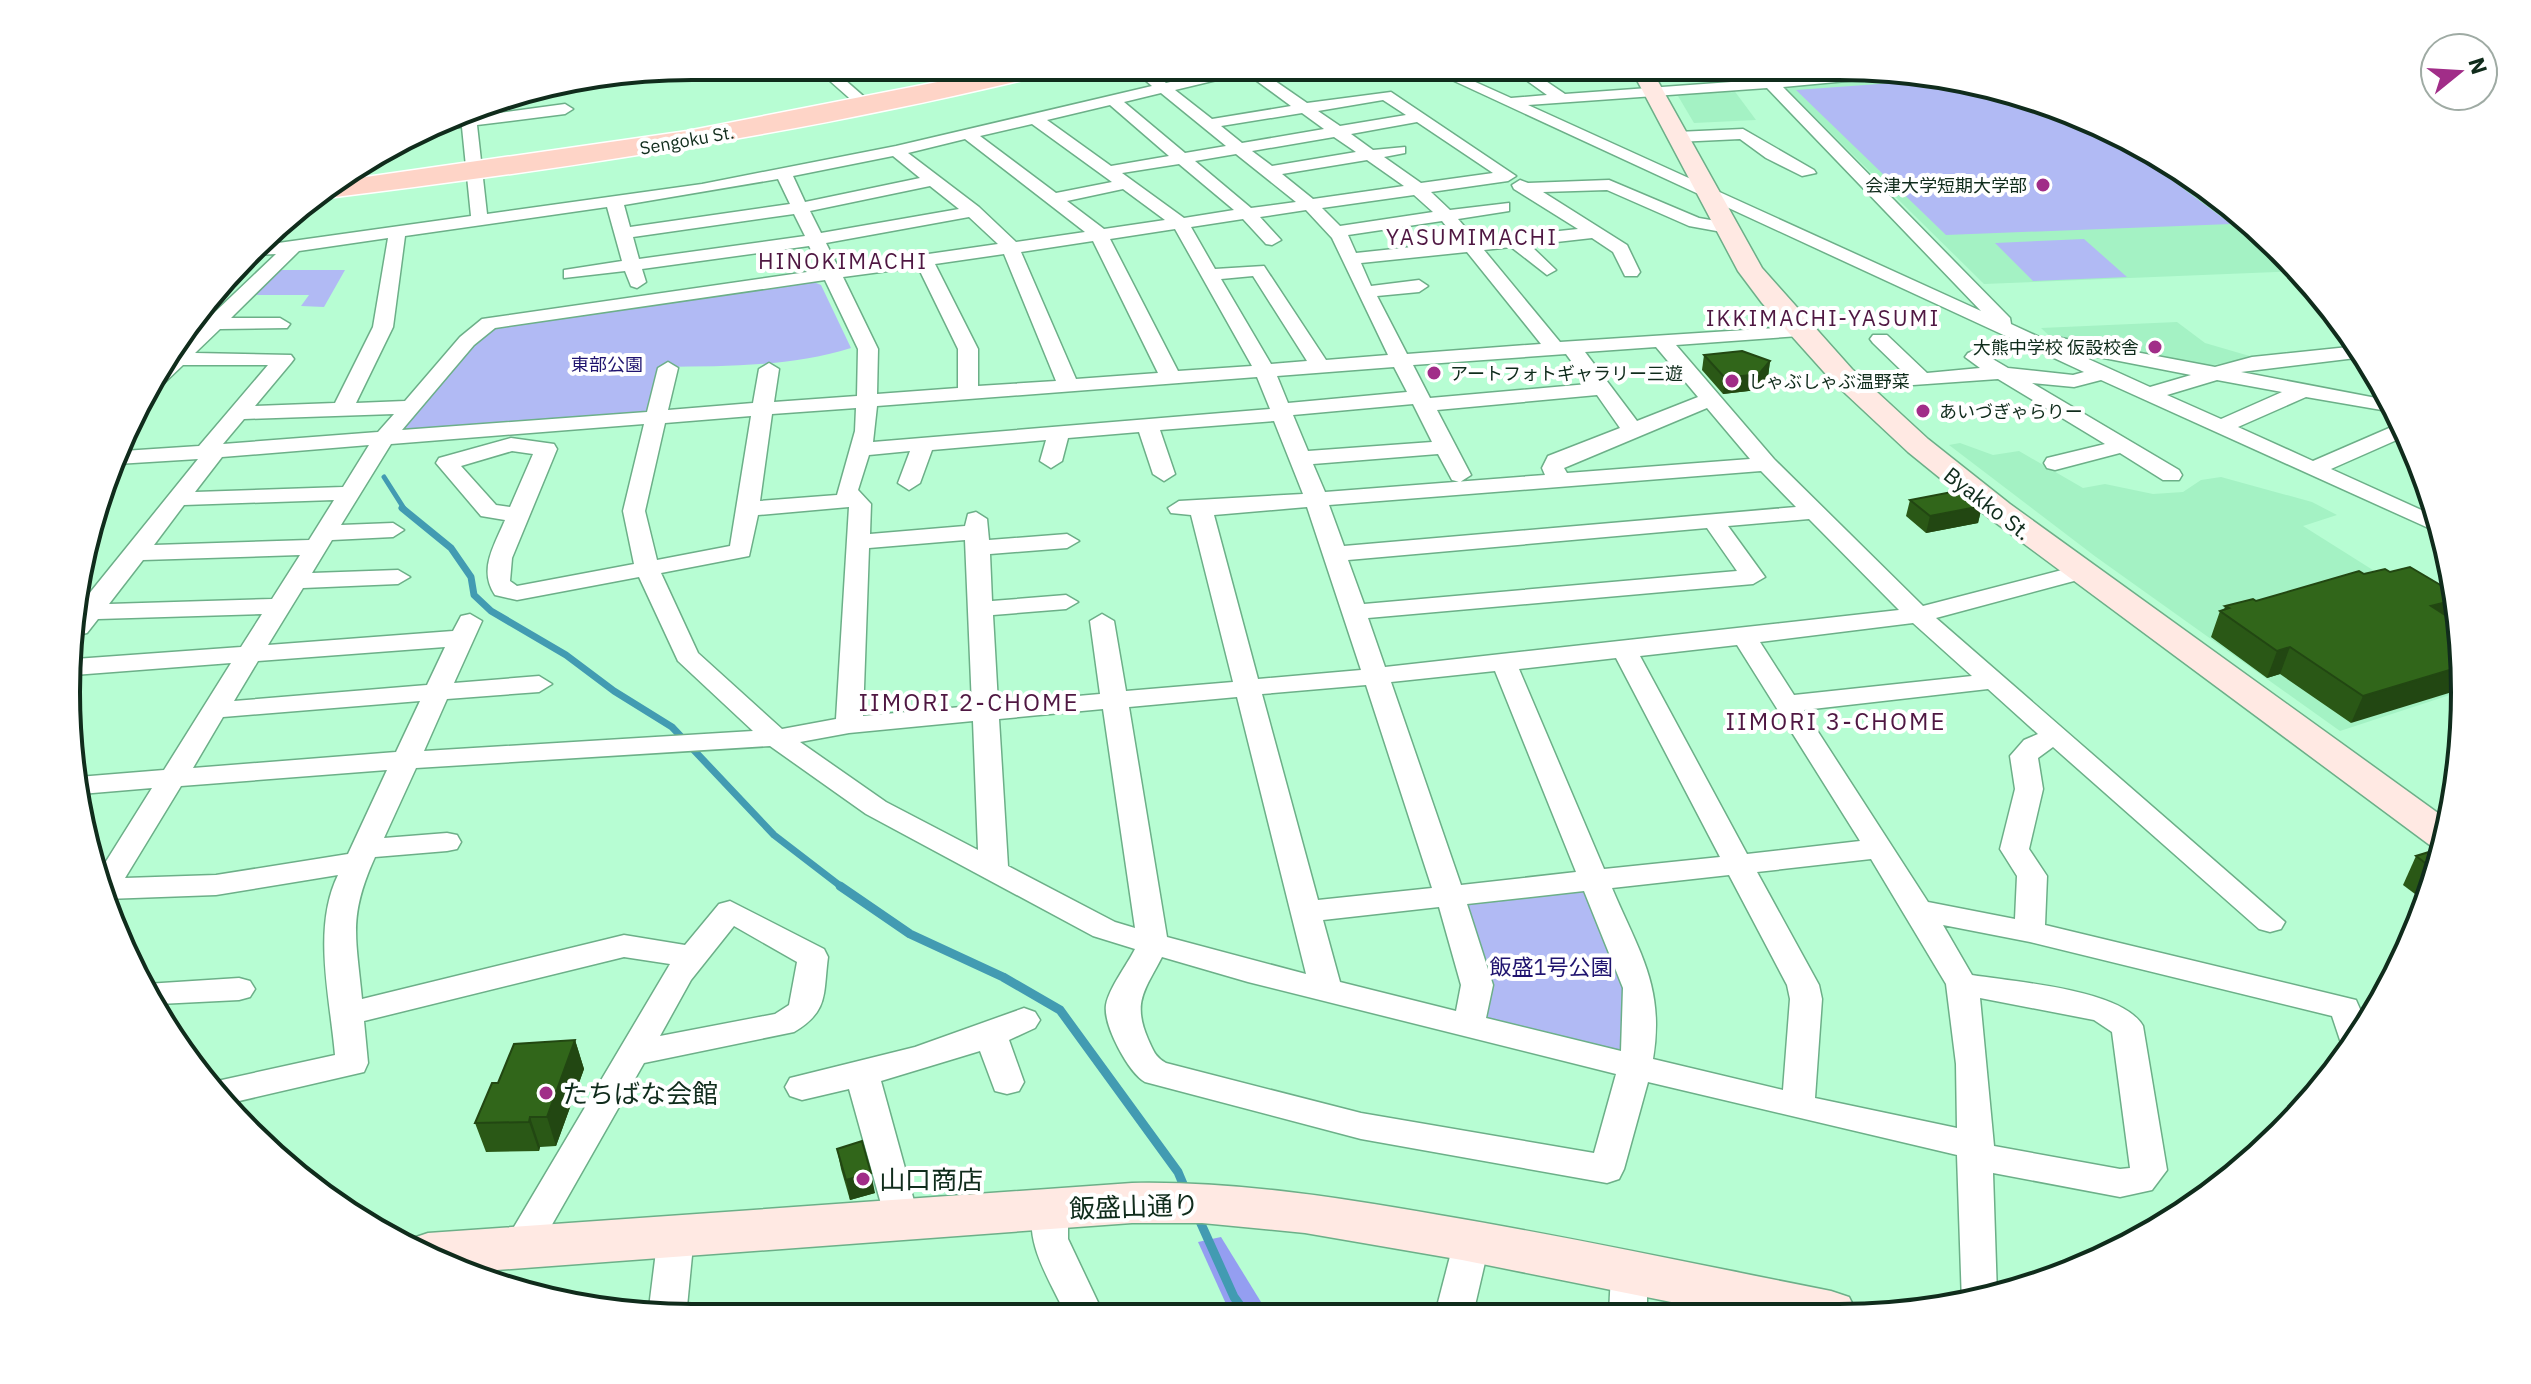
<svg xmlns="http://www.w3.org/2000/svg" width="2531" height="1384" viewBox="0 0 2531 1384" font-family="'IBM Plex Sans','Noto Sans JP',sans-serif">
	<rect width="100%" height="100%" fill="#b7fdd3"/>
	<g fill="#a4f2c4">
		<path d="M1927 75 2001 87 2152 150 2251 221 2298 271 1984 284 1783 86Z"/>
		<path d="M1733 89 1756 120 1694 123 1678 96Z"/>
		<path d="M2177 322 2205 343 2253 357 2209 366 2055 341 2041 328Z"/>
		<path d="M1960 443 1993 455 2019 451 2083 488 2105 484 2153 494 2183 492 2201 480 2221 477 2312 502 2337 515 2303 526 2457 623 2463 657 2462 691 2340 731 2096 557 1949 445Z"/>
	</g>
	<g fill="#b1baf4">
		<path d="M1948 79 2001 87 2104 130 2231 224 1946 235 1796 90Z"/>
		<path d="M2084 239 2127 277 2033 281 1995 243Z"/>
		<path d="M273 270H345L324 307 301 306 309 295H247Z"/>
		<path d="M809 280 821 285 851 348C790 367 728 366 664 367L652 416 389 436 486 326Z"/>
		<path d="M1592 887 1621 953 1628 1059 1477 1020 1459 902Z"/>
	</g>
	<path fill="#949ef1" d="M1221 1237 1269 1315H1231L1198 1242Z"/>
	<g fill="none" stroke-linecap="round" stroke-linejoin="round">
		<path stroke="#429bb2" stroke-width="5" d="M384 477 405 510"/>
		<path stroke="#429bb2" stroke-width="7" d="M402 508 451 548 471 577 474 595 491 611 566 655 614 691 672 727 774 835 843 888"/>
		<g stroke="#429bb2" stroke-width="9">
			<path d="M840 886 910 934 1003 977 1060 1010 1178 1172 1186 1191"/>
			<path d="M1198 1217 1234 1297 1247 1315"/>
		</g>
		<g stroke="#6caf88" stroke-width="3">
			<g id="street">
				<path d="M813 66H829L869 101 856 104Z"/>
				<path d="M1129 66 1146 67 1166 83 1236 67H1255L1307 103 1391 92 1516 176 1508 181 1431 192 1450 210 1509 203V211L1458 219 1476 240 1578 229 1514 189 1512 185 1520 180 1528 183 1609 180 1699 218 1728 223 1731 227 1722 232 1689 226 1607 190 1543 192 1627 245 1640 272 1637 276H1625L1613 252 1592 238 1530 245 1556 270 1547 275 1511 247 1484 250 1560 342 1806 326 1809 330 1799 336 1676 345 1774 459 1923 606 2081 565 2089 567 2093 572 2089 577 1936 618 2285 922 2281 929 2270 932 2259 929 2053 747 2038 758 2043 789 2029 849 2047 876 2045 925 2356 1000 2367 1025 2349 1050 2340 1040 2332 1016 2030 942 1943 925 1972 975C2014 982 2122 989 2143 1026L2167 1170 2152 1190 2120 1197 1993 1173 1997 1295 1962 1303 1957 1155 1648 1082 1624 1169 1619 1179 1607 1183 1361 1139 1145 1082C1129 1073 1103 1026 1106 1005 1109 988 1127 965 1135 949L1093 936 866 814 770 746 416 768 384 838 447 833 457 835 461 842 457 849 447 851 375 857C348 917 356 936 362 999L624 935 685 945 719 904 730 901 824 949 828 957C823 995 829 1011 794 1032L644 1063 533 1258 520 1262 507 1258 502 1247 670 964 624 957 364 1021 368 1063 364 1072 222 1105 208 1083 335 1055C330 997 312 928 338 875L216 895 106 899 100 871 152 788 81 794 78 777 164 770 231 663 74 675 75 659 241 647 262 614 98 619 87 633 77 635 80 605 198 459 117 464 123 451 199 446 268 365H183L162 385 152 386 167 353H172L276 254 255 255 264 245 471 216 462 127 437 128 462 118 474 108 477 116 565 104 573 109 565 114 477 125 487 214 702 184 896 146 1152 86ZM1246 73 1291 106 1212 119 1175 90ZM1161 93 1226 146 1185 153 1124 102ZM1383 100 1406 115 1340 126 1318 111ZM1110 105 1169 156 1111 166 1047 120ZM1302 113 1324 129 1242 143 1221 126ZM1417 122 1493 173 1421 183 1384 157 1405 153V147L1373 150 1351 134ZM1032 124 1112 182 1056 193 980 136ZM1334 137 1356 152 1272 166 1252 151ZM965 139 1085 232 1016 242 979 207 908 153ZM1236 154 1296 202 1251 208 1195 161ZM893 156 920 178 805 202 793 176ZM1367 160 1404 186 1313 199 1282 174ZM1179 164 1234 210 1184 218 1122 173ZM778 179 790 204 630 227 624 205ZM930 186 959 209 821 233 810 211ZM1123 189 1165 220 1104 229 1067 201ZM1414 195 1433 212 1340 226 1322 208ZM607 207 622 261 564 270V278L625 271 631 286 637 288 646 282 642 269 809 246 821 270 482 319 460 337 405 401 356 403 393 327 405 236ZM1306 210 1332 238 1388 355 1326 360 1264 266 1215 269 1191 227 1243 219 1266 244 1272 245 1281 240 1260 217ZM794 214 805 236 639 259 633 237ZM969 217 998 244 838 267 826 243ZM1442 221 1459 242 1356 253 1348 235ZM1175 229 1252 366 1178 371 1110 239ZM388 238 373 327 335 403 255 406 291 363 294 359 291 355 195 353 220 329 287 328 290 324 280 318H231L299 251ZM1093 241 1158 373 1076 379 1021 252ZM1467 252 1541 344 1407 354 1377 296 1419 292 1428 286 1419 280 1371 286 1361 263ZM1004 254 1056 381 978 386V349L935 264ZM918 267 958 349V388L877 394 878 349 843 277ZM1253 276 1307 361 1271 364 1221 279ZM825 280 858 349 857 396 774 402 779 369 769 363 759 369 753 403 668 410 678 368 668 362 658 368 647 412 402 430 474 345 495 328ZM1656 347 1698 397 1637 421 1585 352ZM1566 354 1588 384 1430 398 1413 365ZM1394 367 1407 392 1288 403 1277 376ZM1257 377 1270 409 873 442 877 406ZM1597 395 1620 428 1548 456 1542 468 1545 475 1325 492 1313 464 1438 454 1452 480 1460 482 1471 475 1437 410ZM1413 404 1432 442 1308 451 1293 415ZM856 408 855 431 837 495 760 501 772 414ZM1707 408 1750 459 1567 473 1564 468ZM394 414 378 432 223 444 244 419ZM751 416 730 546 657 560 645 511 665 423ZM1274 421 1303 494 1179 501 1168 508 1171 513 1191 515 1233 682 1126 691 1114 621 1102 614 1090 621 1100 694 998 703 993 615 1066 609 1078 602 1066 595 992 601 990 554 1067 548 1079 541 1067 534 989 540 987 519 976 512 968 514 965 526 870 534 871 504 858 490 869 455 910 451 898 483 909 490 920 483 932 450 1046 440 1040 461 1051 468 1062 461 1068 438 1139 432 1153 474 1164 481 1175 474 1160 430ZM644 424 623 511 634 564 517 586 510 581 512 558 557 449 554 444 511 438 439 458 436 463 481 516 505 520C494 546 478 570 495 595L517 600 639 577 678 661 753 731 424 751 447 699 539 692 552 684 539 676 454 683 482 621 470 614 461 616 453 631 268 645 303 588 398 584 410 577 398 570 312 573 332 540 393 537 404 530 393 523 341 525 391 444ZM369 445 343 487 195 492 222 457ZM512 451 533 454 510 507 496 505 461 466ZM1761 471 1796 507 1344 546 1329 505ZM334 500 309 540 154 545 184 505ZM849 507 836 719 782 729 698 653 661 573 749 556 758 515ZM1307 507 1361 670 1258 679 1214 515ZM1809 519 1899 610 1385 667 1368 618 1753 584 1765 577 1728 526ZM1707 528 1737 571 1364 604 1348 560ZM965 540 972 706 863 716 869 548ZM300 555 272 599 109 604 143 560ZM1913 623 1972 676 1794 695 1760 642ZM1737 645 1860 841 1747 854 1640 656ZM445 647 427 685 234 701 258 661ZM1616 658 1720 857 1604 869 1519 669ZM1495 671 1576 872 1461 885 1391 682ZM1366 685 1432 888 1318 900 1262 694ZM1988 689 2038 734 2024 740 2010 756 2015 789 2000 849 2017 876 2015 919 1928 902 1804 710ZM1237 697 1306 974 1167 937 1129 707ZM420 701 396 752 193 768 223 717ZM1103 709 1135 928 1115 922 1008 866 999 719ZM973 721 978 850 886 802 800 742 849 733ZM387 770 348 854 216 875 125 878 181 786ZM1871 859 1946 984 1956 1064 1957 1128 1815 1098 1822 999 1819 985 1757 872ZM1729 875 1787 985 1790 999 1783 1090 1653 1059C1665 987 1639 952 1612 888ZM1584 891 1623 988 1621 1051 1486 1018 1493 985 1467 904ZM1439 907 1461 985 1456 1011 1340 982 1323 920ZM734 926 797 962 789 1005 775 1014 660 1036 691 980ZM1162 957 1248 982 1616 1074 1594 1153 1361 1113 1166 1063C1155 1057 1153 1050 1148 1039 1132 1002 1145 990 1162 957ZM1980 998 2094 1020 2112 1032 2130 1168 2120 1169 1994 1146Z"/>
				<path d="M1424 67H1442L1511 98 1547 95 1508 67H1525L1565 94 1759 80 1756 75 1763 71 1775 79 1896 70 1921 74 1783 87 2010 318 2011 324 2052 343 2061 338 2215 367 2252 357 2358 346 2364 357 2241 372 2392 401 2399 413 2306 397 2238 427 2313 461 2403 422 2408 435 2331 469 2439 518 2444 535 2101 380 2074 387 2032 383 2179 470 2182 475 2179 480H2163L2120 453 2055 470 2047 468 2044 463 2047 458 2105 444 1998 379 1842 390 1839 386 1849 380 1906 375 1873 343 1870 339 1873 335H1887L1927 373 1980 368 1965 357 1968 353 2010 338ZM1767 88 1981 311 1528 105ZM2026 345 2084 372 2073 375 2008 368 1991 358ZM2073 352 2191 375 2150 387ZM2217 380 2282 392 2221 419 2167 395Z"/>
				<path d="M1743 129 1814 170 1816 173 1802 176 1766 158 1740 139 1677 142 1669 137 1677 132Z"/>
				<path d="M239 978 250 981 255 989 250 997 239 1000 159 1004 146 984Z"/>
				<path d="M1024 1008 1035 1012 1040 1020 1035 1028 1009 1040 1024 1082 1019 1091 1007 1094 995 1091 980 1051 881 1081 919 1219 914 1229 901 1233 888 1229 849 1089 802 1100 790 1096 785 1087 790 1078 915 1047Z"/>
				<path d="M1050 1196 1063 1200 1068 1210V1239L1104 1315H1066C1051 1282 1019 1236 1037 1200Z"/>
				<path d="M676 1220 689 1225 694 1235 686 1317 648 1316 658 1235 663 1225Z"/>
				<path d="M1472 1226 1485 1231 1490 1241 1473 1314H1435L1454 1241 1459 1231Z"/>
				<path d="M1629 1258 1642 1262 1647 1273V1314H1609L1611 1273 1616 1262Z"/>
			</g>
		</g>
		<g stroke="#6caf88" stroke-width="3">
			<g id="secondary">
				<path d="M1630 67H1650L1762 268 1852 369 1928 439 2010 504 2449 821 2442 849 2431 846 1988 517 1908 452 1832 381 1762 303 1738 271Z"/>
				<path d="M1132 1183C1235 1181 1337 1197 1439 1215 1570 1237 1700 1265 1831 1291L1849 1297 1857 1313H1726L1462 1260 1305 1233 1202 1223H1132L470 1272 407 1246 410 1239 428 1233Z"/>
			</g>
		</g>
		<g stroke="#fff" stroke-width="3">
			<path id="primary" d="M1019 66H1063L1060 71C817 131 567 169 319 199L310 196 338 181 687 131Z"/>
		</g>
		<use href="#street" fill="#fff" fill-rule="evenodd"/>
		<use href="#secondary" fill="#ffe9e3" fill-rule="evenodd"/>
		<use href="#primary" fill="#fed4c7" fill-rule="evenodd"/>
	</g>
	<g fill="#2a5816">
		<path d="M1704 355 1770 361 1768 377 1757 390 1723 394 1702 370Z"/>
		<path d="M1910 500 1982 506 1978 523 1926 533 1906 516Z"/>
		<path d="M2390 572 2454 593 2351 723 2280 674 2267 678 2211 637 2220 611 2224 610 2225 606 2256 601 2364 574Z"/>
		<path d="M2442 848 2432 893 2427 903 2403 885 2416 856Z"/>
		<path d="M575 1040 584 1069 556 1146 540 1147 539 1151 486 1152 475 1123 498 1083Z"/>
		<path d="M837 1149 875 1193 850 1200 841 1169Z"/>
	</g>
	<g fill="#224712">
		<path d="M1770 361 1768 377 1757 390 1723 394 1725 378Z"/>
		<path d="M1982 506 1978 523 1926 533 1930 516Z"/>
		<path d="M2455 600 2457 610 2451 624 2431 606Z"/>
		<path d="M2290 647 2280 674 2267 678 2277 651Z"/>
		<path d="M2463 666 2462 689 2351 723 2363 696Z"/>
		<path d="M575 1040 584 1069 556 1146 547 1117Z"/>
		<path d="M530 1117 540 1147 539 1151 529 1122Z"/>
		<path d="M871 1173 875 1193 850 1200 846 1180Z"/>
	</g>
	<g fill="#31661a" stroke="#224712" stroke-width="2">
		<path d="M1742 351 1770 361 1759 374 1725 378 1704 355Z"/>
		<path d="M1962 490 1982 506 1930 516 1910 500Z"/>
		<path d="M2410 567 2454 593 2455 600 2431 606 2459 624 2464 651 2463 666 2363 696 2290 647 2277 651 2220 611 2229 608 2225 606 2253 599 2256 601 2359 571 2364 574 2385 569 2390 572Z"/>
		<path d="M2442 848 2437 872 2416 856Z"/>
		<path d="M575 1040 547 1117H530L529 1122 475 1123 492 1083H498L514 1044Z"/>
		<path d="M862 1141 871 1173 846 1180 837 1149Z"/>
	</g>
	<g fill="#a12d88" stroke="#fff" stroke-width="3">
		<circle cx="2043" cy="185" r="8"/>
		<circle cx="2155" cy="347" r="8"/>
		<circle cx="1434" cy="373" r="8"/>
		<circle cx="1732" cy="381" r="8"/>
		<circle cx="1923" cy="411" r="8"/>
		<circle cx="546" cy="1093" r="8"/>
		<circle cx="863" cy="1179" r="8"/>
	</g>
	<g text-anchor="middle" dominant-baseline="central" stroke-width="8" stroke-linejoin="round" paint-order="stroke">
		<g font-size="18" fill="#102c1c" stroke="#fff">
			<text transform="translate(687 140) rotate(-10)">Sengoku St.</text>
		</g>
		<g font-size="18" fill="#102c1c" stroke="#fff" text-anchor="start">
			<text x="2027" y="185" text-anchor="end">会津大学短期大学部</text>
			<text x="2139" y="347" text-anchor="end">大熊中学校 仮設校舎</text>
			<text x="1450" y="373">アートフォトギャラリー三遊</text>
			<text x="1748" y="381">しゃぶしゃぶ温野菜</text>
			<text x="1939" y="411">あいづぎゃらりー</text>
		</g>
		<g font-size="18" fill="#20146f" stroke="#fff">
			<text x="607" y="364">東部公園</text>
		</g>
		<g font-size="22" letter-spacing="2" fill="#4f1742" stroke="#fff">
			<text x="1472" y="236">YASUMIMACHI</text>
			<text x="843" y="260">HINOKIMACHI</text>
			<text x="1823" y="317">IKKIMACHI-YASUMI</text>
		</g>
		<g font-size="22" fill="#102c1c" stroke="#fff">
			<text transform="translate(1988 503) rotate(38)">Byakko St.</text>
		</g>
		<g font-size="22" fill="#20146f" stroke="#fff">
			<text x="1551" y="966">飯盛1号公園</text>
		</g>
		<g font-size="24" letter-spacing="2" fill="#4f1742" stroke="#fff">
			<text x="969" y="702">IIMORI 2-CHOME</text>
			<text x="1836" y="721">IIMORI 3-CHOME</text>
		</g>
		<g font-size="26" fill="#102c1c" stroke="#fff" text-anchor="start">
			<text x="562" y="1093">たちばな会館</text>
			<text x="879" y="1179">山口商店</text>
		</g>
		<g font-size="26" fill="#102c1c" stroke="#fff">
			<text transform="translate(1134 1206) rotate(-2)">飯盛山通り</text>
		</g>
	</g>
	<path d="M0 0H2531V1384H0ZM692 80H1839A612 612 0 0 1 2451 692V692A612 612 0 0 1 1839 1304H692A612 612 0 0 1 80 692V692A612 612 0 0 1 692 80Z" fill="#fff" fill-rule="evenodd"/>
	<path fill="none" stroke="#102c1c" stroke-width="4" d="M692 80H1839A612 612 0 0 1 2451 692V692A612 612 0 0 1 1839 1304H692A612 612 0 0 1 80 692V692A612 612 0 0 1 692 80Z"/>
	<g transform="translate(2459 72) rotate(72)"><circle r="38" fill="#ffffff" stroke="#9faba4" stroke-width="2"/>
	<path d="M0-6L14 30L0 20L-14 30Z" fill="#a12d88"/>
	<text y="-12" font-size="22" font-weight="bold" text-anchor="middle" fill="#102c1c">N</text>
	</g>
</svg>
